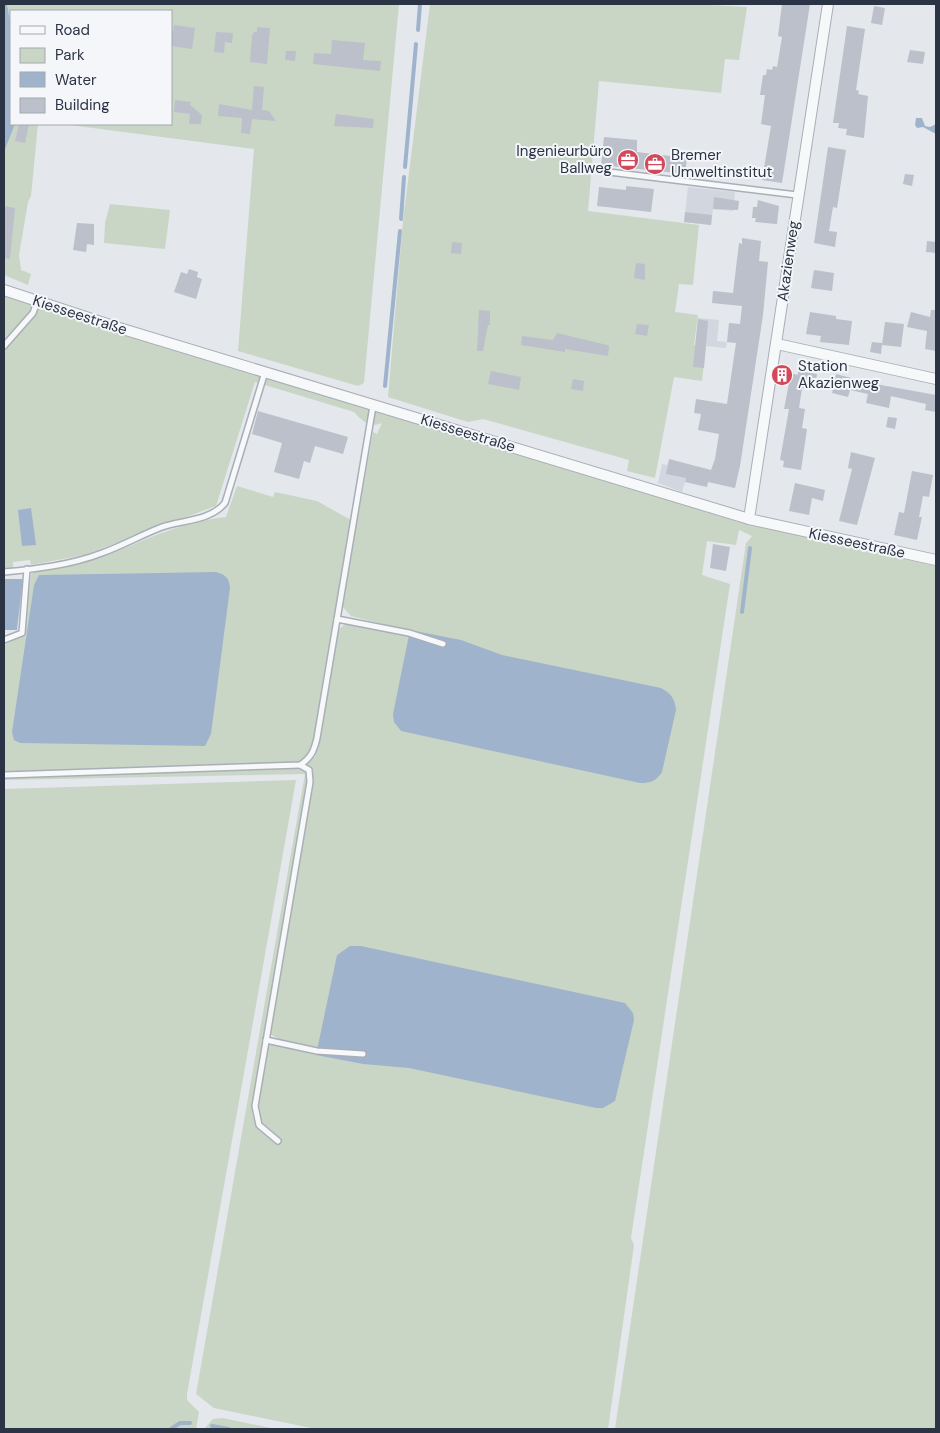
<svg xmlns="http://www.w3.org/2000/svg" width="940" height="1433" viewBox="0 0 940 1433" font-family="'DM Sans',sans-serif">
	<rect width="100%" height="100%" fill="#e4e7ec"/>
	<g fill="#d2d6de">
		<path d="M688 187 735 192 733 211 713 209 711 225 684 222Z"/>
		<path d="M698 318 719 320 717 341 727 342 726 348 695 345Z"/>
		<path d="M662 464 668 465 686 478 682 492 658 483Z"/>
	</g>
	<g fill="#c9d6c5">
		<path d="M7 4H399L364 383 358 386 238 351 254 149 62 124H171V11H11V26Z"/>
		<path d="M430 4H691L747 7 739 60 725 59 721 93 599 81 588 211 699 225 693 285 679 284 675 312 698 315 694 345 706 346 702 381 674 377 655 478 627 471 629 460 483 419 468 422 388 397 403 221Z"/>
		<path d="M15 124H38L31 196 28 202 19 255 21 270 31 274 28 285 4 275V152Z"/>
		<path d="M110 204 170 210 165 249 104 243 105 223Z"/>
		<path d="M4 294 39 307 390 412 738 522 936 566V1429H615L746 543 752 536 739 530 736 545 707 541 702 575 730 584 631 1238 634 1245 608 1429H316L214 1408 196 1394 305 774 4 780V777L300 768 307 774 308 781 252 1110C254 1127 262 1134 276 1142L258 1117 257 1103 268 1043 316 1055 317 1049 280 1040 270 1034 314 780 311 769 306 765 315 757 318 749 337 631 345 624 409 636 410 631 351 616 342 606 373 432 377 434 382 423C370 428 362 421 354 412L255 382 216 506 84 555 31 565 30 560 13 562V568L4 569V350L35 315 30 313 4 342Z"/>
		<path d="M237 486 273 497 275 492 317 501 351 520 315 739C311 752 306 761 291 763L4 772V645L24 635 31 575 35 571C64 568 93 561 120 550 156 535 187 521 226 517Z"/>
		<path d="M296 780 187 1394V1400L199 1412 196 1429H4V789Z"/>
		<path d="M222 1418 276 1429H204L213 1419Z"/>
	</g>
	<g fill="#9fb4cc">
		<path d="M4 4H7L11 26V124H15L4 152Z"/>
		<path d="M916 118H922L925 126 930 127 936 124V134L923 127 917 128 915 125Z"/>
		<path d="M31 508 36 545 22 546 18 510Z"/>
		<path d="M216 572C226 575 229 578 230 588L211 734 205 746 20 743 14 740 12 732 34 585 39 575Z"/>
		<path d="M4 579H23L17 630H4Z"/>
		<path d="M410 630 461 640 502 655 661 688C671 693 675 699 676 710L662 772C656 781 651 783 640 783L401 731 394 722 393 714Z"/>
		<path d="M350 946H361L625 1003 633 1013 634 1020 615 1101 603 1108H596L409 1068 363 1064 316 1055 337 955Z"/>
	</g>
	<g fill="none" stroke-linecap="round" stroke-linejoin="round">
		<g stroke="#9fb4cc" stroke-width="4">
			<path d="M418 30 420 4"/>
			<path d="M405 167 416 44"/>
			<path d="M401 219 404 177"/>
			<path d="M385 386 400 231"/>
			<path d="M742 612 750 548"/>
			<path d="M212 1426 229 1429"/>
			<path d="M171 1429 180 1423H190"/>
		</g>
	</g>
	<g fill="#bbc0ca">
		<path d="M782 4H810L782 183 762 180 771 126 761 124 765 95H760L763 75H766L767 69 772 70 773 66 777 67 782 37 778 36Z"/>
		<path d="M874 6 885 8 882 25 871 23Z"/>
		<path d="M174 25 195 28 192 49 171 46V31L173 32Z"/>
		<path d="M847 26 865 29 856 90 859 91 858 94 868 96 864 138 846 135 847 129 838 128 839 123H833Z"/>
		<path d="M257 27 270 28 267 64 250 62 252 36 254 32H257Z"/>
		<path d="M216 32 233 33 232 43 225 42 224 53 214 52Z"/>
		<path d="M332 40 365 43 363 60 381 61 380 71 313 64 314 53 331 54Z"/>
		<path d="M910 50 925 52 923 64 907 62Z"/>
		<path d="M286 51H296L295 61 285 60Z"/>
		<path d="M254 86 264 87 262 110 269 111 276 121 252 119 250 134 241 133 242 118 218 116 219 104 252 110Z"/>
		<path d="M175 100 191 102 190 105 202 115 201 124H189L190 114 174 112Z"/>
		<path d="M336 114 374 119 373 128 334 126Z"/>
		<path d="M19 124H29L25 143 15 141Z"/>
		<path d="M604 137 637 140V152L687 158 685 174 601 165Z"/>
		<path d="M828 147 846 150 837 208 833 207 829 231 837 232 835 247 814 243Z"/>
		<path d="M905 174 914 175 912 186 903 184Z"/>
		<path d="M626 186 654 189 651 212 597 206 599 187 626 190Z"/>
		<path d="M714 197 739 201 738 210 713 209Z"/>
		<path d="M758 200 779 206 777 224 755 222 756 218H752L753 207H757Z"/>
		<path d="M4 206 15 208 10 259 4 258Z"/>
		<path d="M685 212 712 215 711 225 684 222Z"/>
		<path d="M77 223 94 224V245L87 244 86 252 73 250Z"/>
		<path d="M742 238 761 241 759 261 768 262 763 315 740 466 735 488 708 482 707 487 685 482 686 478 666 474 669 459 711 470 715 459 719 434 698 430 701 414 694 413 696 399 727 404 736 343 727 342 729 323 740 324 742 306 712 303 713 291 733 293 739 243 742 244Z"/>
		<path d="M927 241 936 242V253L926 252Z"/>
		<path d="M452 242 462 243 461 254 451 253Z"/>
		<path d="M636 263 645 264V280L634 278Z"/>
		<path d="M189 269 198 272 197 277 202 279 196 299 174 292 181 272 187 274Z"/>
		<path d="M814 270 834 273 832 291 811 288Z"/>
		<path d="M479 310 490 311V325H488L483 351H477Z"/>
		<path d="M931 310H936V351L925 349 927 331 907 327 911 312 930 317Z"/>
		<path d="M810 312 836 316V319L852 321 849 345 820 342 821 336 806 334Z"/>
		<path d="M698 319 708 321 704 368 693 367Z"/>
		<path d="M885 322 904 324 901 347 882 345Z"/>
		<path d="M637 324 649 325 647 336 635 334Z"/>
		<path d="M557 333 607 345 609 346 608 356 565 349V352L521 345 522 336 553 340Z"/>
		<path d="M872 342 882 343 881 354 870 352Z"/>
		<path d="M491 371 521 377 519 390 488 384Z"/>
		<path d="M798 371 817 374 814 390 802 388 799 408 805 409 802 428 807 429 801 470 783 467 784 461 780 460 789 409H784L791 373 798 375Z"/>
		<path d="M836 374 870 383 936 395V412L925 410 926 404 891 396 889 408 866 403 868 394 850 390 848 397 832 393Z"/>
		<path d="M573 379 584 381 583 391 571 389Z"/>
		<path d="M258 411 348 437 343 454 315 446 310 463 304 461 299 479 274 472 282 443 252 434Z"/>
		<path d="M888 417 897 418 895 429 886 427Z"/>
		<path d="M851 452 875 458 857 525 839 521 852 469 848 468Z"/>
		<path d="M912 471 933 475 929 497 923 496 919 517H922L917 540 894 535 899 512 904 513Z"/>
		<path d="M795 483 825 490 823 501 812 498 809 515 789 511Z"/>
		<path d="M713 544 730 547 726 571 710 568Z"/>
	</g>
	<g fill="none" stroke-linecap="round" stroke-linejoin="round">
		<g stroke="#a9aeb7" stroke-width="8">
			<g id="lane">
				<path d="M609 172 797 195"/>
				<path d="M4 346 33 313 37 302"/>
				<path d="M4 572C36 569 71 565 102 553 122 546 141 535 162 527 183 520 210 521 225 503L265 372"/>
				<path d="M337 619 409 633 443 644"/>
				<path d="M4 640 22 633 27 569"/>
				<path d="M4 775 300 765C311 758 314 751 317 738L373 406"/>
				<path d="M266 1040 317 1051 363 1054"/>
				<path d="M278 1141 259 1125 255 1106 310 782 309 770 300 765"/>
			</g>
		</g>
		<g stroke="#a9aeb7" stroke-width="12">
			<g id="street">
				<path d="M4 290 116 327 749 519 936 560"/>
				<path d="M777 344 936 379"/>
				<path d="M749 519 828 4"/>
			</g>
		</g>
		<use href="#lane" stroke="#f7f8fa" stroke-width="5"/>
		<use href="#street" stroke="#f7f8fa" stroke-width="10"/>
	</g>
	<defs>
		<g id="office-disc" transform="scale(1.125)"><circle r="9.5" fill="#d1495b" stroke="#f4f6f9"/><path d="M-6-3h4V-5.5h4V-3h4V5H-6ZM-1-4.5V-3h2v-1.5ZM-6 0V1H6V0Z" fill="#fff"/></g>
		<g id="building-disc" transform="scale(1.125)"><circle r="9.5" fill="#d1495b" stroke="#f4f6f9"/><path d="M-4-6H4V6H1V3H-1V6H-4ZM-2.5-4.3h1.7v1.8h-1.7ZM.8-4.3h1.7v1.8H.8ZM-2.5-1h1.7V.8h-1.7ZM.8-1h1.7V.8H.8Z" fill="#fff"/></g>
	</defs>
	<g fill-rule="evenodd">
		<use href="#office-disc" x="628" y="160"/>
		<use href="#office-disc" x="655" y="164"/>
		<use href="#building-disc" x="782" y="375"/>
	</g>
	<g text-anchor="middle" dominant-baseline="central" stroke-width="4" stroke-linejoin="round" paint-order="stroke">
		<g font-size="15" fill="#2b3445" stroke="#f4f6f9" text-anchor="start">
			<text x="612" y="151" text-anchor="end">Ingenieurbüro<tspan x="612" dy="17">Ballweg</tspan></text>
			<text x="671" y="155">Bremer<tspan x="671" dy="17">Umweltinstitut</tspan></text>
			<text x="798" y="366">Station<tspan x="798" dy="17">Akazienweg</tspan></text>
		</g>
		<g font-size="15" fill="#2b3445" stroke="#f4f6f9">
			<text transform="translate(788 261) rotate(-82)">Akazienweg</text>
			<text transform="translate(80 315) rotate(18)">Kiesseestraße</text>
			<text transform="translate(468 433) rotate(17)">Kiesseestraße</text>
			<text transform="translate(857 543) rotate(12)">Kiesseestraße</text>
		</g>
	</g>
	<rect width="940" height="1433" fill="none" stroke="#2b3445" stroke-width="10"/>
	<rect x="10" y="10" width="162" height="115" fill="#f4f6f9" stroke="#a4a8b1"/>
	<rect x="20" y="26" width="25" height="8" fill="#f7f8fa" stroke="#a4a8b1"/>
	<text x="55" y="35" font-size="15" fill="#2b3445">Road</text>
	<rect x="20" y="48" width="25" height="15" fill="#c9d6c5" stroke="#a4a8b1"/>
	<text x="55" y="60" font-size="15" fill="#2b3445">Park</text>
	<rect x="20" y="72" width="25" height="15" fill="#9fb4cc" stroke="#a4a8b1"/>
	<text x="55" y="85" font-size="15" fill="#2b3445">Water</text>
	<rect x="20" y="98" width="25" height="15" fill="#bbc0ca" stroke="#a4a8b1"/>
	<text x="55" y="110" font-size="15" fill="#2b3445">Building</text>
</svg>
